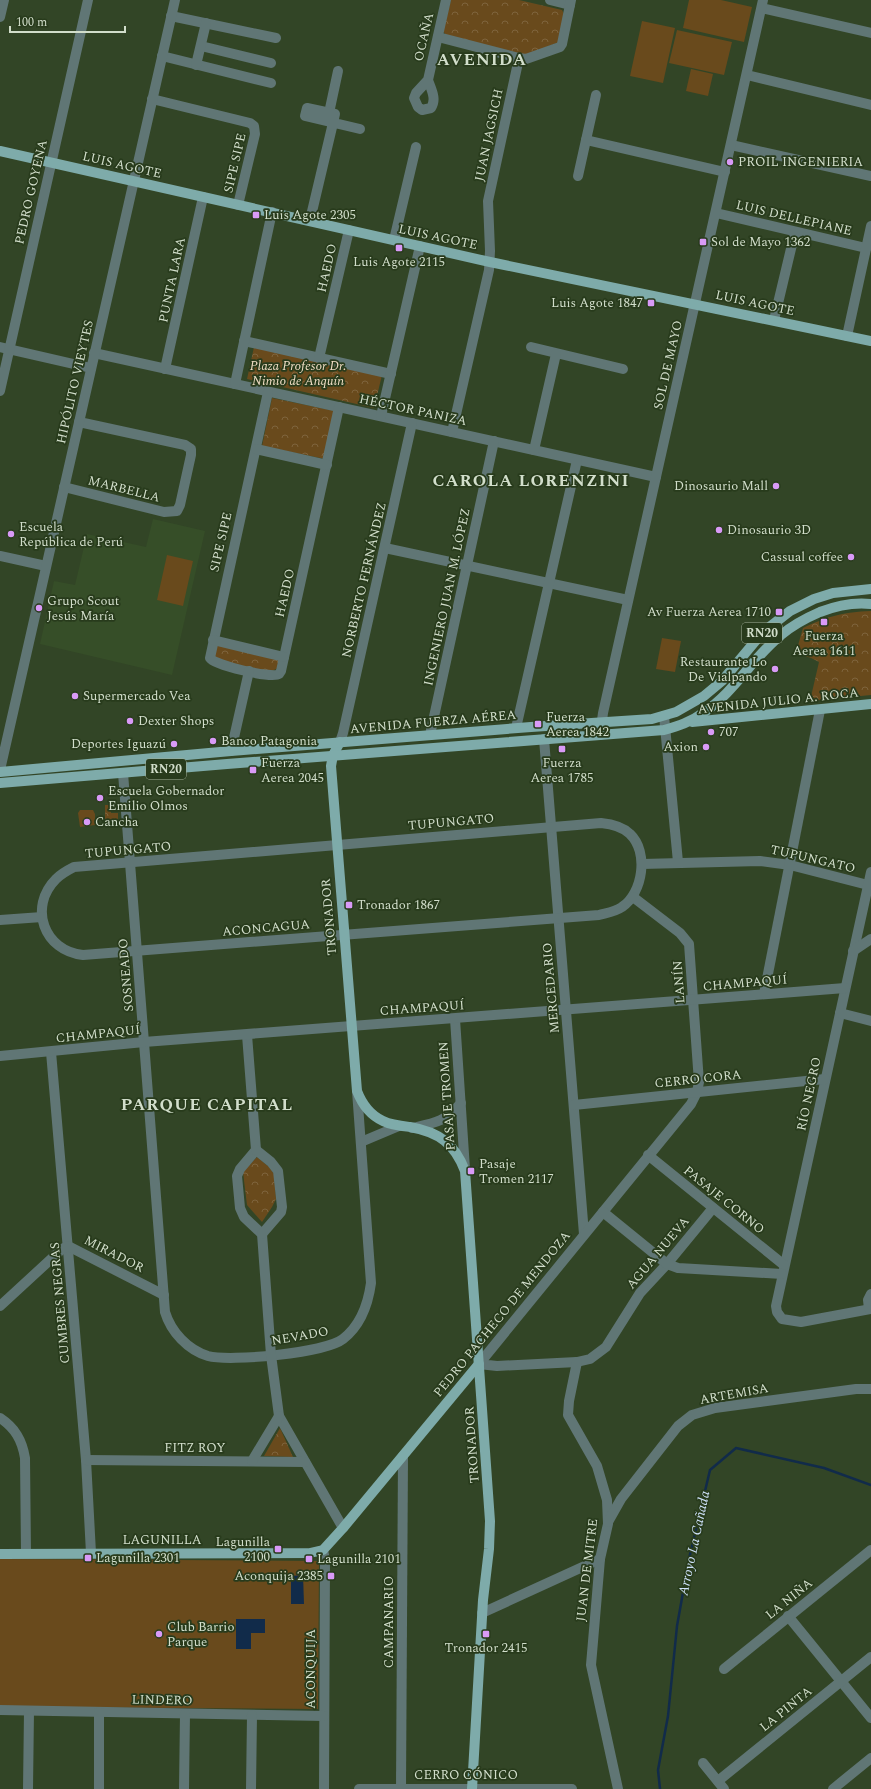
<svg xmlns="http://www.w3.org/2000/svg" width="871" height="1789" viewBox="0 0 871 1789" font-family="Spectral,serif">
	<defs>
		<pattern id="park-crowns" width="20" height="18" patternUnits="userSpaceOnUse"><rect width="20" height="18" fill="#694a1c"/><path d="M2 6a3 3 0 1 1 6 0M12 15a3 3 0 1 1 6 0" fill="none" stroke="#7e643c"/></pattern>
	</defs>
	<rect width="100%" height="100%" fill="#324526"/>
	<path fill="#364e28" d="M153 519 205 531 172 675 40 644 54 581 75 585 87 534 146 547Z"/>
	<g fill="url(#park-crowns)">
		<path d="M451 0H519L562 10 564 14 559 42 519 58 448 38 443 31Z"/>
		<path d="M254 347 382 375 374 408 247 379Z"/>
		<path d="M272 398 335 411 325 459 262 446Z"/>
		<path d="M871 611V695L810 701 819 662C812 658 803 654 795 656L803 628C829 616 843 612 871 611Z"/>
		<path d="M215 643 280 659 278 668 270 672 217 661 213 656Z"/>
		<path d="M105 805H110L111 813H118V819L105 820Z"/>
		<path d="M257 1157 269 1167 274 1174 276 1199 272 1207 262 1222 247 1205 243 1172Z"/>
		<path d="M280 1428 293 1457 264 1456Z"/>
	</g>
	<g fill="#694a1c">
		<path d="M689 0H721L752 7 744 42 683 28Z"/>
		<path d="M642 21 675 28 663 83 630 76Z"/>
		<path d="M677 30 732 42 724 75 669 63Z"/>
		<path d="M691 69 713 74 708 96 686 91Z"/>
		<path d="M167 555 193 561 183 606 157 600Z"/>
		<path d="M662 638 681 641 675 672 656 669Z"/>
		<path d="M80 810H93L95 814V825L80 827 78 813Z"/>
		<path d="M0 1559 319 1561 318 1709 0 1707Z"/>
	</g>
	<g fill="#112b4a">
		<path d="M303 1575 304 1604H291V1576Z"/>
		<path d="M236 1619H265V1633H251V1649H236Z"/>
	</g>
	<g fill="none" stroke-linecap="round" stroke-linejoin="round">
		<path stroke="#112b4a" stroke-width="2.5" d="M660 1789 658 1770 668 1716 677 1626 689 1559 710 1470 736 1448 824 1468 871 1485"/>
		<g stroke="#607675" stroke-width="10">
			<path d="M550 0 570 5"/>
			<path d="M762 8 871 33"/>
			<path d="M171 16 276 38"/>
			<path d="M0 17 4 0"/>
			<path d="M438 37 519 58"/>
			<path d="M201 46 271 63"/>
			<path d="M162 56 271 83"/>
			<path d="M196 65 206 23"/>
			<path d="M747 75 871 105"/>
			<path d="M428 80C431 89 437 99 431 108L422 110 418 107 414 98 416 93 428 80 446 0"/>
			<path d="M152 99 250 123 254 126 255 134 238 205"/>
			<path d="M329 113 338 71"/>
			<path d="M586 140 725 172"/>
			<path d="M731 145 871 176"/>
			<path d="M578 176 596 95"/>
			<path d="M716 213 866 248"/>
			<path d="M310 220 333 123 335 114 307 108 305 116 360 129"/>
			<path d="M394 240 416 147"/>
			<path d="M774 320 795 232"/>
			<path d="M847 336 871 226"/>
			<path d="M244 341 391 374"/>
			<path d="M0 347 91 368"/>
			<path d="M531 347 623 369"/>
			<path d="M94 353 656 477"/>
			<path d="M319 358 349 230"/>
			<path d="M165 369 203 197"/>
			<path d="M235 384 272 212"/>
			<path d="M0 391 88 0"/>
			<path d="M268 392 210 658C214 665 272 679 279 674L281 671 339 407"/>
			<path d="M381 416 420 246"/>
			<path d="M452 432 489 270 490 251 488 201 519 58 526 59 560 47 562 44 571 0"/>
			<path d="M256 449 327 465"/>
			<path d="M534 450 556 354"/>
			<path d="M64 487 164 512 177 511 180 505 191 455V449L185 445 79 422"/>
			<path d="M385 548 628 600"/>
			<path d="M0 556 46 566"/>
			<path d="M213 640 284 657"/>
			<path d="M664 716 678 862"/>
			<path d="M516 728 577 460"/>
			<path d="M430 735 494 441"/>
			<path d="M600 735 603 713 763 0"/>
			<path d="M544 739 584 1234"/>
			<path d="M340 742 343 733 412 423"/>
			<path d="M231 751 249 671"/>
			<path d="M0 770 175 0"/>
			<path d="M123 773 165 1312C171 1332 188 1350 208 1356 230 1362 325 1353 343 1339 361 1325 368 1305 371 1283L357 1091"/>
			<path d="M601 823C611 824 622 826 630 834 649 852 643 893 622 907 615 912 606 913 599 915L83 955C44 951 28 907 56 879 61 874 68 870 74 867Z"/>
			<path d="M642 864 760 861 790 865 868 885"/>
			<path d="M871 872 776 1306 777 1312 782 1319 801 1322 871 1309"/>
			<path d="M633 897 680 933 689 944 699 1082 697 1092 691 1104 479 1364 497 1366 577 1362 590 1359 606 1347 640 1293 667 1264 713 1208"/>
			<path d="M0 920 42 917"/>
			<path d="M853 951 871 939"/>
			<path d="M764 994 820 710"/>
			<path d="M840 1013 871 1021"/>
			<path d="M455 1019 465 1169"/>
			<path d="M247 1035 256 1150 240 1169 237 1176 240 1208 244 1217 262 1234 271 1355 279 1416 343 1528"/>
			<path d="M51 1052 86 1460 91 1553"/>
			<path d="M0 1056 144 1042 845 988"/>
			<path d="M574 1105 825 1079"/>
			<path d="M412 1128C435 1123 445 1122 461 1103"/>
			<path d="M361 1142 399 1126"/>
			<path d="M256 1150 271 1162 278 1171 282 1207 281 1212 262 1234"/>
			<path d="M648 1155 784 1265"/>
			<path d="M603 1212 667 1264 678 1268 782 1274"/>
			<path d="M0 1306 62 1249 68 1246 164 1295"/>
			<path d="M869 1309 868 1300 871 1294"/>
			<path d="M577 1362 569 1401 568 1415 597 1466 607 1500 608 1524 600 1559 591 1665 618 1789"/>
			<path d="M0 1418C15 1428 22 1440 25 1458L26 1553"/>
			<path d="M86 1460 305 1462"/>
			<path d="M252 1461 279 1416"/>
			<path d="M608 1522 621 1499 678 1426 692 1415 715 1408 856 1389H871"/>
			<path d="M323 1550 325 1560 324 1789"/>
			<path d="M482 1613 600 1559"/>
			<path d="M788 1616 871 1718"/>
			<path d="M724 1669 871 1550"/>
			<path d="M0 1710 324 1716"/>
			<path d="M703 1763 724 1789"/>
			<path d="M718 1781 871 1657"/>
			<path d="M28 1789 29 1711"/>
			<path d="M99 1789V1712"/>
			<path d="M184 1789 185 1714"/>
			<path d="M251 1789 252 1715"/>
			<path d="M359 1789H572"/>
			<path d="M401 1789 403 1456"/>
			<path d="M833 1789 871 1758"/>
		</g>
		<g stroke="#7eabaa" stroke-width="10">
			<path d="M0 151 490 262 871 341"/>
			<path d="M692 722 871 704"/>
			<path d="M340 742 333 755 331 766 357 1091C362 1104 370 1115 383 1121 391 1125 401 1126 410 1127 439 1132 455 1144 465 1171L490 1521 489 1549 483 1600 472 1789"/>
			<path d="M0 772 231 751 531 727 652 719 676 712 704 696 722 681 763 632 790 611 814 599 833 593 871 589"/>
			<path d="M0 783 227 764 664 730C678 726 691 722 703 713 735 692 752 658 781 635 793 625 806 618 820 612 838 605 853 602 871 604"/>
			<path d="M0 1554 310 1553 323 1550 343 1528 479 1364"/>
		</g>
	</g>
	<g fill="#d99af7" stroke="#283b1c" stroke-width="1.5">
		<circle cx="730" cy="162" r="4"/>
		<rect x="252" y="211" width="8" height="8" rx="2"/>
		<rect x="699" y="238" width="8" height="8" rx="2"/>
		<rect x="395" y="244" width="8" height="8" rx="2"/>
		<rect x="647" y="299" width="8" height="8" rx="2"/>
		<circle cx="776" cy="486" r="4"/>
		<circle cx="719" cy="530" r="4"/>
		<circle cx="11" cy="534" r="4"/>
		<circle cx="851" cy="557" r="4"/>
		<circle cx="39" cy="608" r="4"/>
		<rect x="775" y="608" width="8" height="8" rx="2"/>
		<rect x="820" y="618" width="8" height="8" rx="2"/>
		<circle cx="775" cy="669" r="4"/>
		<circle cx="75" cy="696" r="4"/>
		<circle cx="130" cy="721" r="4"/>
		<rect x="534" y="720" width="8" height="8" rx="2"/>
		<circle cx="711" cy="732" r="4"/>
		<circle cx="213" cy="741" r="4"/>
		<circle cx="174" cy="744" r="4"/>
		<circle cx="706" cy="747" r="4"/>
		<rect x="558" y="745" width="8" height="8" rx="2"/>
		<rect x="249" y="766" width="8" height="8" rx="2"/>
		<circle cx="100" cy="798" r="4"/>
		<circle cx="87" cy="822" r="4"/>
		<rect x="345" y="901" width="8" height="8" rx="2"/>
		<rect x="467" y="1167" width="8" height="8" rx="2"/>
		<rect x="274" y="1545" width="8" height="8" rx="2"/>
		<rect x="84" y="1554" width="8" height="8" rx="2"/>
		<rect x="305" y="1555" width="8" height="8" rx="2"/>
		<rect x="327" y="1572" width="8" height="8" rx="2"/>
		<circle cx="159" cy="1634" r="4"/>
		<rect x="482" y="1630" width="8" height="8" rx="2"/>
	</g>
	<g text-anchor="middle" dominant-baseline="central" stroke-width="3.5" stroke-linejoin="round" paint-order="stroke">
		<g fill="#283b1c" stroke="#9fad96" stroke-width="1">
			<rect x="742" y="623" width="40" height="20" rx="3"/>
			<rect x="146" y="759" width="40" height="20" rx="3"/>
		</g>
		<g font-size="12" font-weight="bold" fill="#d2decb">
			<text x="762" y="633">RN20</text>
			<text x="166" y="769">RN20</text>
		</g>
		<g font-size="13" fill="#d2decb" stroke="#283b1c">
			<text transform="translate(424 37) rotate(-77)">OCAÑA</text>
			<text transform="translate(489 135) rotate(-78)">JUAN JAGSICH</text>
			<text transform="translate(235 163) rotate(-77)">SIPE SIPE</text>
			<text transform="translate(122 165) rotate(13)">LUIS AGOTE</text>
			<text transform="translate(31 192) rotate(-77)">PEDRO GOYENA</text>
			<text transform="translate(794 218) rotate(13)">LUIS DELLEPIANE</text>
			<text transform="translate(438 237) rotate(12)">LUIS AGOTE</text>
			<text transform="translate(327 268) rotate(-77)">HAEDO</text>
			<text transform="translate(172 280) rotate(-78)">PUNTA LARA</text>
			<text transform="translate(755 303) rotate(12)">LUIS AGOTE</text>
			<text transform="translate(668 365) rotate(-77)">SOL DE MAYO</text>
			<text transform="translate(75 382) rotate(-77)">HIPÓLITO VIEYTES</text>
			<text transform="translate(413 410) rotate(12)">HÉCTOR PANIZA</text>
			<text transform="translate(124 489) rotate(14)">MARBELLA</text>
			<text transform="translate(221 542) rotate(-77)">SIPE SIPE</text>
			<text transform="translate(364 580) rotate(-77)">NORBERTO FERNÁNDEZ</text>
			<text transform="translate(285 593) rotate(-77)">HAEDO</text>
			<text transform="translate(447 597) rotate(-78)">INGENIERO JUAN M. LÓPEZ</text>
			<text transform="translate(778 701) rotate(-6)">AVENIDA JULIO A. ROCA</text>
			<text transform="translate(433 722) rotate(-5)">AVENIDA FUERZA AÉREA</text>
			<text transform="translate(451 822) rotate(-5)">TUPUNGATO</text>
			<text transform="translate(128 850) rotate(-5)">TUPUNGATO</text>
			<text transform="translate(813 859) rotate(13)">TUPUNGATO</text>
			<text transform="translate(329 917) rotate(-95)">TRONADOR</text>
			<text transform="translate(266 928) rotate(-5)">ACONCAGUA</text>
			<text transform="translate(126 975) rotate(-95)">SOSNEADO</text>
			<text transform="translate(679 982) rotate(-94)">LANÍN</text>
			<text transform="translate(745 983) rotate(-5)">CHAMPAQUÍ</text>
			<text transform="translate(551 988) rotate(-95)">MERCEDARIO</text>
			<text transform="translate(422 1008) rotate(-4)">CHAMPAQUÍ</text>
			<text transform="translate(98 1034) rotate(-6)">CHAMPAQUÍ</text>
			<text transform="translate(698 1079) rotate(-6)">CERRO CORA</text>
			<text transform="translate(809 1094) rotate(-78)">RÍO NEGRO</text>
			<text transform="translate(447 1096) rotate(-94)">PASAJE TROMEN</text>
			<text transform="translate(724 1200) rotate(39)">PASAJE CORNO</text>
			<text transform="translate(658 1253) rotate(-50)">AGUA NUEVA</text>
			<text transform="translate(114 1254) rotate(27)">MIRADOR</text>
			<text transform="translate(60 1303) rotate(-95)">CUMBRES NEGRAS</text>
			<text transform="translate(502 1314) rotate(-51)">PEDRO PACHECO DE MENDOZA</text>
			<text transform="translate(300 1336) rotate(-10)">NEVADO</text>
			<text transform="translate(734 1394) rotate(-10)">ARTEMISA</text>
			<text transform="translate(472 1445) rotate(-94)">TRONADOR</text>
			<text x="195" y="1448">FITZ ROY</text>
			<text x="162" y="1540">LAGUNILLA</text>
			<text transform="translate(587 1570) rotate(-83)">JUAN DE MITRE</text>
			<text transform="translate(789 1599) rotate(-39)">LA NIÑA</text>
			<text transform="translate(389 1622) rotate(-90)">CAMPANARIO</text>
			<text transform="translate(311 1669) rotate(-90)">ACONQUIJA</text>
			<text transform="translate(162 1700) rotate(1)">LINDERO</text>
			<text transform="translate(786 1709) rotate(-39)">LA PINTA</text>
			<text x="466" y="1775">CERRO CÓNICO</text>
		</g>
		<g font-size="13" fill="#d2decb" stroke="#283b1c" text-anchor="start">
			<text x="738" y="162">PROIL INGENIERIA</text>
			<text x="264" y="215">Luis Agote 2305</text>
			<text x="711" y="242">Sol de Mayo 1362</text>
			<text x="399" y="262" text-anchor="middle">Luis Agote 2115</text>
			<text x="643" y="303" text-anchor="end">Luis Agote 1847</text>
			<text x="768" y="486" text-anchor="end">Dinosaurio Mall</text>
			<text x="19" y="527">Escuela<tspan x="19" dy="15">República de Perú</tspan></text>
			<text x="727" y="530">Dinosaurio 3D</text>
			<text x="843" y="557" text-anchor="end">Cassual coffee</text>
			<text x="47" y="601">Grupo Scout<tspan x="47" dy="15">Jesús María</tspan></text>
			<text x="771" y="612" text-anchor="end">Av Fuerza Aerea 1710</text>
			<text x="824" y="636" text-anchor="middle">Fuerza<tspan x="824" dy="15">Aerea 1611</tspan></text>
			<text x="767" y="662" text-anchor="end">Restaurante Lo<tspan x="767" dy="15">De Vialpando</tspan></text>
			<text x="83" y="696">Supermercado Vea</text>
			<text x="546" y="717">Fuerza<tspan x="546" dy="15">Aerea 1842</tspan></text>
			<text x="138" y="721">Dexter Shops</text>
			<text x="719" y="732">707</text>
			<text x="221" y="741">Banco Patagonia</text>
			<text x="166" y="744" text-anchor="end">Deportes Iguazú</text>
			<text x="698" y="747" text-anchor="end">Axion</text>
			<text x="261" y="763">Fuerza<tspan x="261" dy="15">Aerea 2045</tspan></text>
			<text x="562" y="763" text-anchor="middle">Fuerza<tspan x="562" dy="15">Aerea 1785</tspan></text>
			<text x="108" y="791">Escuela Gobernador<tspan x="108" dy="15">Emilio Olmos</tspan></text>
			<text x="95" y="822">Cancha</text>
			<text x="357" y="905">Tronador 1867</text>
			<text x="479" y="1164">Pasaje<tspan x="479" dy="15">Tromen 2117</tspan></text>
			<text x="270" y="1542" text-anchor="end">Lagunilla<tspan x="270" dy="15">2100</tspan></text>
			<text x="96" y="1558">Lagunilla 2301</text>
			<text x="317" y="1559">Lagunilla 2101</text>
			<text x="323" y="1576" text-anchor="end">Aconquija 2385</text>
			<text x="167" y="1627">Club Barrio<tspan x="167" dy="15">Parque</tspan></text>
			<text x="486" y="1648" text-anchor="middle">Tronador 2415</text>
		</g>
		<g font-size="13" font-style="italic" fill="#f0ddc4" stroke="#283b1c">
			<text x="298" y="366">Plaza Profesor Dr.<tspan x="298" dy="15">Nimio de Anquín</tspan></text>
		</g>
		<g font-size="14" font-style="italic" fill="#cfe2fa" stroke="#283b1c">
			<text transform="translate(694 1543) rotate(-78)">Arroyo La Cañada</text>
		</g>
		<g font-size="17" font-weight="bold" letter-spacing="1" fill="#d2decb" stroke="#283b1c">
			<text x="482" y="60">AVENIDA</text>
			<text x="531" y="481">CAROLA LORENZINI</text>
			<text x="207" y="1105">PARQUE CAPITAL</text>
		</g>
	</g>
	<path d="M10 26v6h115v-6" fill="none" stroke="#d2decb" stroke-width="2"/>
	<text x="16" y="26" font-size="12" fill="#d2decb" stroke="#283b1c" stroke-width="3" paint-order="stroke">100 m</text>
</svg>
